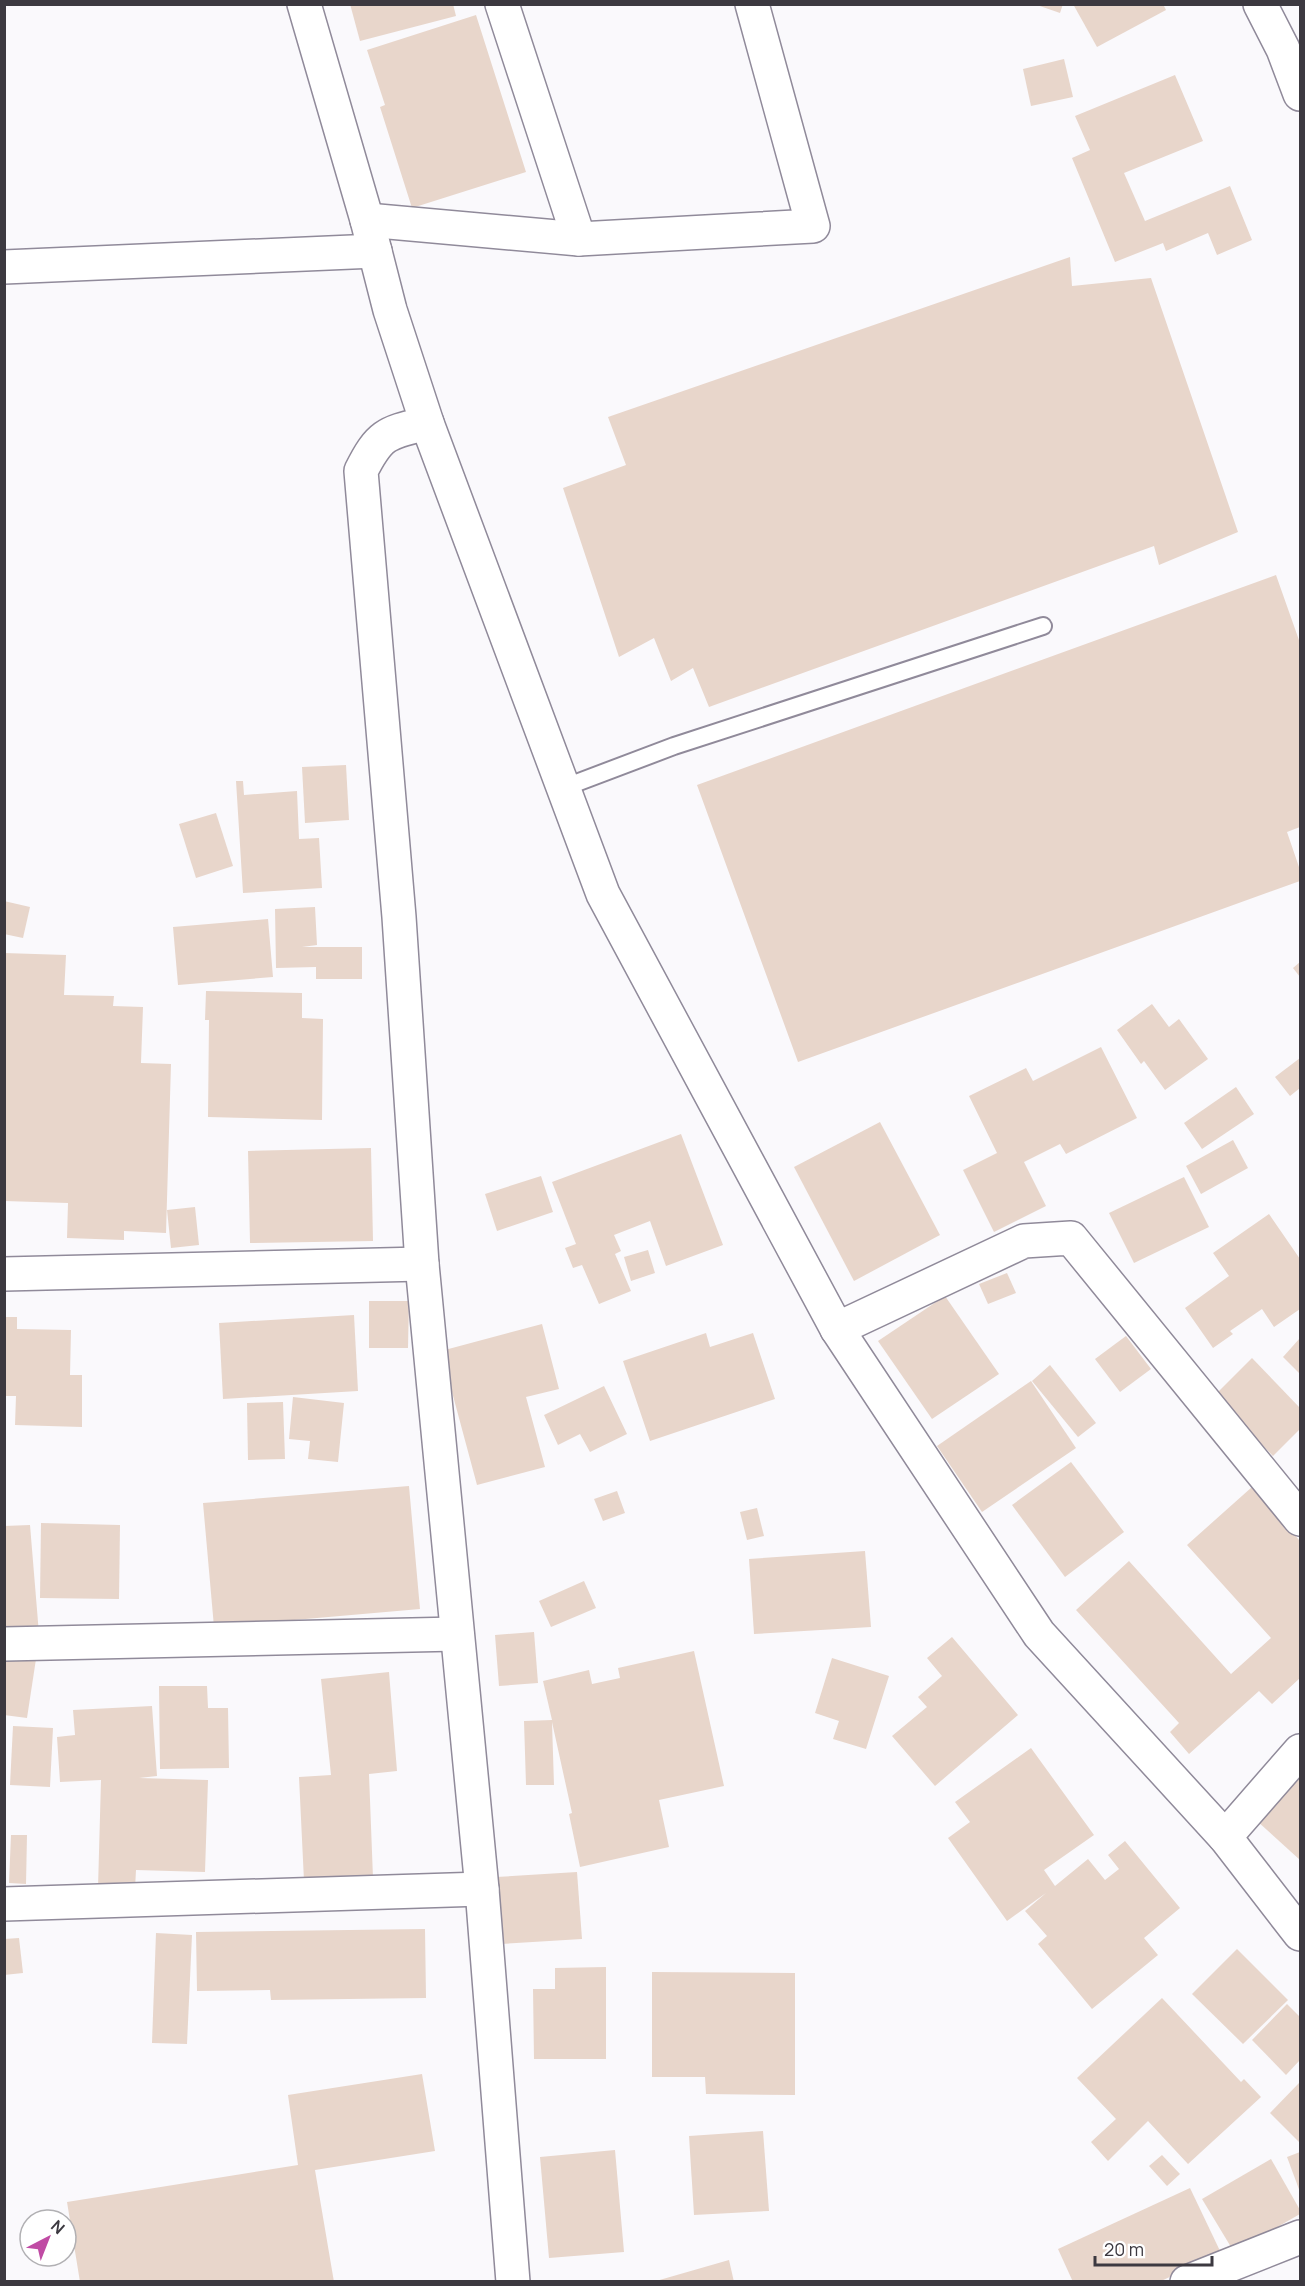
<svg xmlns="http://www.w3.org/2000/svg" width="1305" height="2286" viewBox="0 0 1305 2286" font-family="Manrope,sans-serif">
	<rect width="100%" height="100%" fill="#faf9fc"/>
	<g fill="#e8d6cb">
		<path d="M350 4H453L456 16 360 41Z"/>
		<path d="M1034 4H1063L1060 13Z"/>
		<path d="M1073 4H1163L1166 10 1097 47Z"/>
		<path d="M476 15 526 172 412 208 380 107 385 105 367 50Z"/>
		<path d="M1064 59 1073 97 1031 106 1023 69Z"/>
		<path d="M1175 75 1203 141 1124 173 1145 221 1230 186 1252 240 1217 255 1208 233 1166 251 1163 243 1115 262 1072 158 1090 150 1075 116Z"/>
		<path d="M1070 257 1072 286 1151 278 1238 532 1159 565 1154 546 709 707 693 668 671 681 654 638 619 657 563 488 626 465 608 417Z"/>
		<path d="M1276 575 1300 643V827L1287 832 1300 870V881L798 1062 697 785Z"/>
		<path d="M346 765 349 820 305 823 302 767Z"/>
		<path d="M236 781H243L244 795 297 791 299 839 319 838 322 888 243 893Z"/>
		<path d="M216 813 233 866 196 878 179 824Z"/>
		<path d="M4 901 30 907 23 938 4 934Z"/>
		<path d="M315 907 317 945 302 947H362V979H316V967L276 968 275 909Z"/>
		<path d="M268 919 273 977 178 985 173 927Z"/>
		<path d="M4 953 66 955 64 995 114 996 113 1006 143 1007 141 1063 171 1064 166 1233 124 1231V1240L67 1238 68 1203 4 1201Z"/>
		<path d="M1300 962V977L1293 968Z"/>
		<path d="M206 991 302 993V1018L323 1019 322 1120 208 1117 209 1020H205Z"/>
		<path d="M1152 1004 1169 1027 1179 1019 1208 1059 1165 1090 1144 1061 1141 1064 1117 1030Z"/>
		<path d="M1101 1047 1137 1118 1066 1154 1060 1144 1024 1162 1046 1206 994 1232 963 1170 997 1153 969 1096 1026 1068 1033 1081Z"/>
		<path d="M1300 1058V1088L1290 1096 1275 1077Z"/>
		<path d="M1236 1087 1254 1114 1202 1149 1184 1123Z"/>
		<path d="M880 1122 940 1235 854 1281 794 1167Z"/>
		<path d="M681 1134 723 1245 666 1266 650 1221 614 1235 621 1251 615 1254 631 1291 599 1304 582 1265 573 1268 565 1248 576 1244 552 1182Z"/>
		<path d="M1233 1140 1248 1168 1201 1194 1186 1166Z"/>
		<path d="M371 1148 373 1241 250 1243 248 1151Z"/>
		<path d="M541 1176 553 1212 497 1231 485 1194Z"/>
		<path d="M1184 1177 1209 1227 1134 1263 1109 1213Z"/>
		<path d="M195 1207 199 1245 171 1248 167 1210Z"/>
		<path d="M1269 1214 1300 1259V1309L1274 1327 1262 1309 1230 1331 1233 1334 1213 1348 1185 1308 1229 1276 1213 1253Z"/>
		<path d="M648 1250 655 1273 631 1281 624 1257Z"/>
		<path d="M1007 1273 1016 1293 988 1304 979 1284Z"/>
		<path d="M945 1296 999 1374 932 1419 878 1341Z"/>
		<path d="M369 1301H409L408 1348H369Z"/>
		<path d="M354 1315 358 1391 223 1399 219 1323Z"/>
		<path d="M4 1317H17V1329L71 1330 70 1375H82V1427L15 1425 16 1396H4Z"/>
		<path d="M542 1324 559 1389 526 1397 545 1467 477 1485 441 1351Z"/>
		<path d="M706 1333 710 1347 753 1333 775 1399 650 1441 623 1361Z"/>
		<path d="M1126 1336 1151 1369 1120 1392 1095 1359Z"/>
		<path d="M1300 1338V1374L1283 1357Z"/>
		<path d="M1252 1358 1300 1408V1429L1273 1456 1214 1396Z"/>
		<path d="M1050 1365 1096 1423 1078 1437 1032 1381Z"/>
		<path d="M1031 1381 1076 1448 982 1512 937 1446Z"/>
		<path d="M604 1386 627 1434 590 1452 580 1434 558 1445 544 1415Z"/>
		<path d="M293 1397 344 1403 338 1462 308 1459 310 1441 289 1439Z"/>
		<path d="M283 1402 285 1459 248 1460 247 1403Z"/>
		<path d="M1071 1462 1124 1532 1065 1577 1012 1505Z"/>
		<path d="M409 1486 420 1609 214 1627 203 1503Z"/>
		<path d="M1252 1487 1300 1541V1678L1272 1704 1259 1691 1189 1754 1170 1732 1179 1723 1076 1610 1129 1561 1231 1674 1271 1638 1187 1545Z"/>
		<path d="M617 1491 625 1513 603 1521 594 1499Z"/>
		<path d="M757 1508 764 1536 747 1540 740 1512Z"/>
		<path d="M41 1523 120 1525 119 1599 40 1598Z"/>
		<path d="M30 1525 39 1634 4 1636V1526Z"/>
		<path d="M865 1551 871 1627 754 1634 749 1559Z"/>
		<path d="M584 1581 596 1608 551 1627 539 1601Z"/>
		<path d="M534 1632 538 1683 499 1686 495 1635Z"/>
		<path d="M952 1637 1018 1715 935 1786 892 1736 927 1707 918 1697 942 1676 927 1658Z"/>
		<path d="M694 1651 724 1786 659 1800 669 1847 580 1867 569 1814 572 1813 552 1722 554 1785H526L524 1721 552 1720 543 1681 589 1670 592 1684 620 1678 618 1668Z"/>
		<path d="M4 1654 36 1659 27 1718 4 1715Z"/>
		<path d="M832 1658 889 1676 866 1749 833 1739 839 1721 815 1713Z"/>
		<path d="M389 1672 397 1771 369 1774 373 1878 304 1881 299 1777 331 1775 321 1679Z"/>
		<path d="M159 1686H207L208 1708H228L229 1768 160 1769Z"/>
		<path d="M152 1706 157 1776 139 1778 208 1780 205 1872 136 1870 135 1889 98 1888 101 1780 60 1782 57 1737 75 1735 73 1710Z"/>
		<path d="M13 1726 53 1728 50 1787 10 1785Z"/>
		<path d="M1031 1748 1094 1835 1044 1870 1055 1886 1088 1859 1105 1880 1119 1869 1108 1855 1125 1841 1180 1908 1144 1938 1158 1955 1092 2009 1038 1944 1047 1936 1025 1911 1046 1893 1007 1921 948 1838 970 1822 955 1802Z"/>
		<path d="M1300 1771V1860L1257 1821Z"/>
		<path d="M11 1835H27L26 1884 9 1883Z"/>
		<path d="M577 1872 582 1939 501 1944 496 1877Z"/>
		<path d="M425 1929 426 1998 271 2000 270 1990 197 1991 196 1932Z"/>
		<path d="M156 1933 192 1935 187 2044 152 2043Z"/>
		<path d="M19 1938 23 1973 4 1975V1939Z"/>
		<path d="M1237 1949 1288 2000 1243 2044 1192 1994Z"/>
		<path d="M606 1967V2059H534L533 1989H555V1968Z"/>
		<path d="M652 1972 795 1973V2095L706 2094 705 2077H652Z"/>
		<path d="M1162 1998 1241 2082 1244 2079 1261 2097 1188 2164 1148 2121 1108 2161 1091 2142 1116 2119 1077 2078Z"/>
		<path d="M1287 2004 1300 2017V2060L1286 2075 1252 2040Z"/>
		<path d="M422 2074 435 2151 315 2170 334 2282H80L67 2202 298 2165 288 2095Z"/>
		<path d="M1300 2082V2143L1270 2113Z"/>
		<path d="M763 2131 769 2211 694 2215 689 2136Z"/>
		<path d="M615 2150 624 2252 549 2258 540 2157Z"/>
		<path d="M1300 2152V2192L1287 2157Z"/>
		<path d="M1162 2155 1180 2174 1167 2186 1149 2166Z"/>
		<path d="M1271 2159 1300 2210V2214L1234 2252 1202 2199Z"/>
		<path d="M1190 2188 1221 2253 1159 2282H1073L1058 2249Z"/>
		<path d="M729 2260 734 2282H656V2281Z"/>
	</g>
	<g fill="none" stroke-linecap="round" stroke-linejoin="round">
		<g stroke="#908a9a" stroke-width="20">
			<path id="service" d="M563 788 674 746 1043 626"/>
		</g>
		<g stroke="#908a9a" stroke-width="36">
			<g id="minor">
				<path d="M502 4 579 239"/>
				<path d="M1260 4 1283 49 1300 94"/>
				<path d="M367 220 579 239 813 226 752 4"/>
				<path d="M4 267 375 251"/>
				<path d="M427 423C387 433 380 433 361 471L399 917 422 1264 482 1889 513 2282"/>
				<path d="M4 1274 422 1264"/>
				<path d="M837 1329 1024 1241 1071 1238 1300 1519"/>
				<path d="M4 1644 457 1634"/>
				<path d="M1225 1837 1300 1751"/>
				<path d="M4 1904 482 1889"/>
				<path d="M1187 2282 1300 2237"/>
			</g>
		</g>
		<g stroke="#908a9a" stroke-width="36">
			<path id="secondary" d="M304 4 367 220 390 310 427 423 603 894 837 1329 1039 1634 1225 1837 1300 1934"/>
		</g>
		<use href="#service" stroke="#fff" stroke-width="16"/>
		<use href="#minor" stroke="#fff" stroke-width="33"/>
		<use href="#secondary" stroke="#fff" stroke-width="33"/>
	</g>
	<rect width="1305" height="2286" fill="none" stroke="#3c3940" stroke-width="12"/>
	<g transform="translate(48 2238) rotate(42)"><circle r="28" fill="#ffffff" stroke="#b1b0b3" stroke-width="1.5"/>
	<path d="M0-4.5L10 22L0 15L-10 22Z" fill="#c04ba4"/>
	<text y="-9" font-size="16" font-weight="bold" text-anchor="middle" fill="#3c3940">N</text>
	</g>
	<path d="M1095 2256v9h117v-9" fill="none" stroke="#3c3940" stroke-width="3"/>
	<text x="1104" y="2256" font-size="18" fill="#3c3940" stroke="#ffffff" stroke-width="4.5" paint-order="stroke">20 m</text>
</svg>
